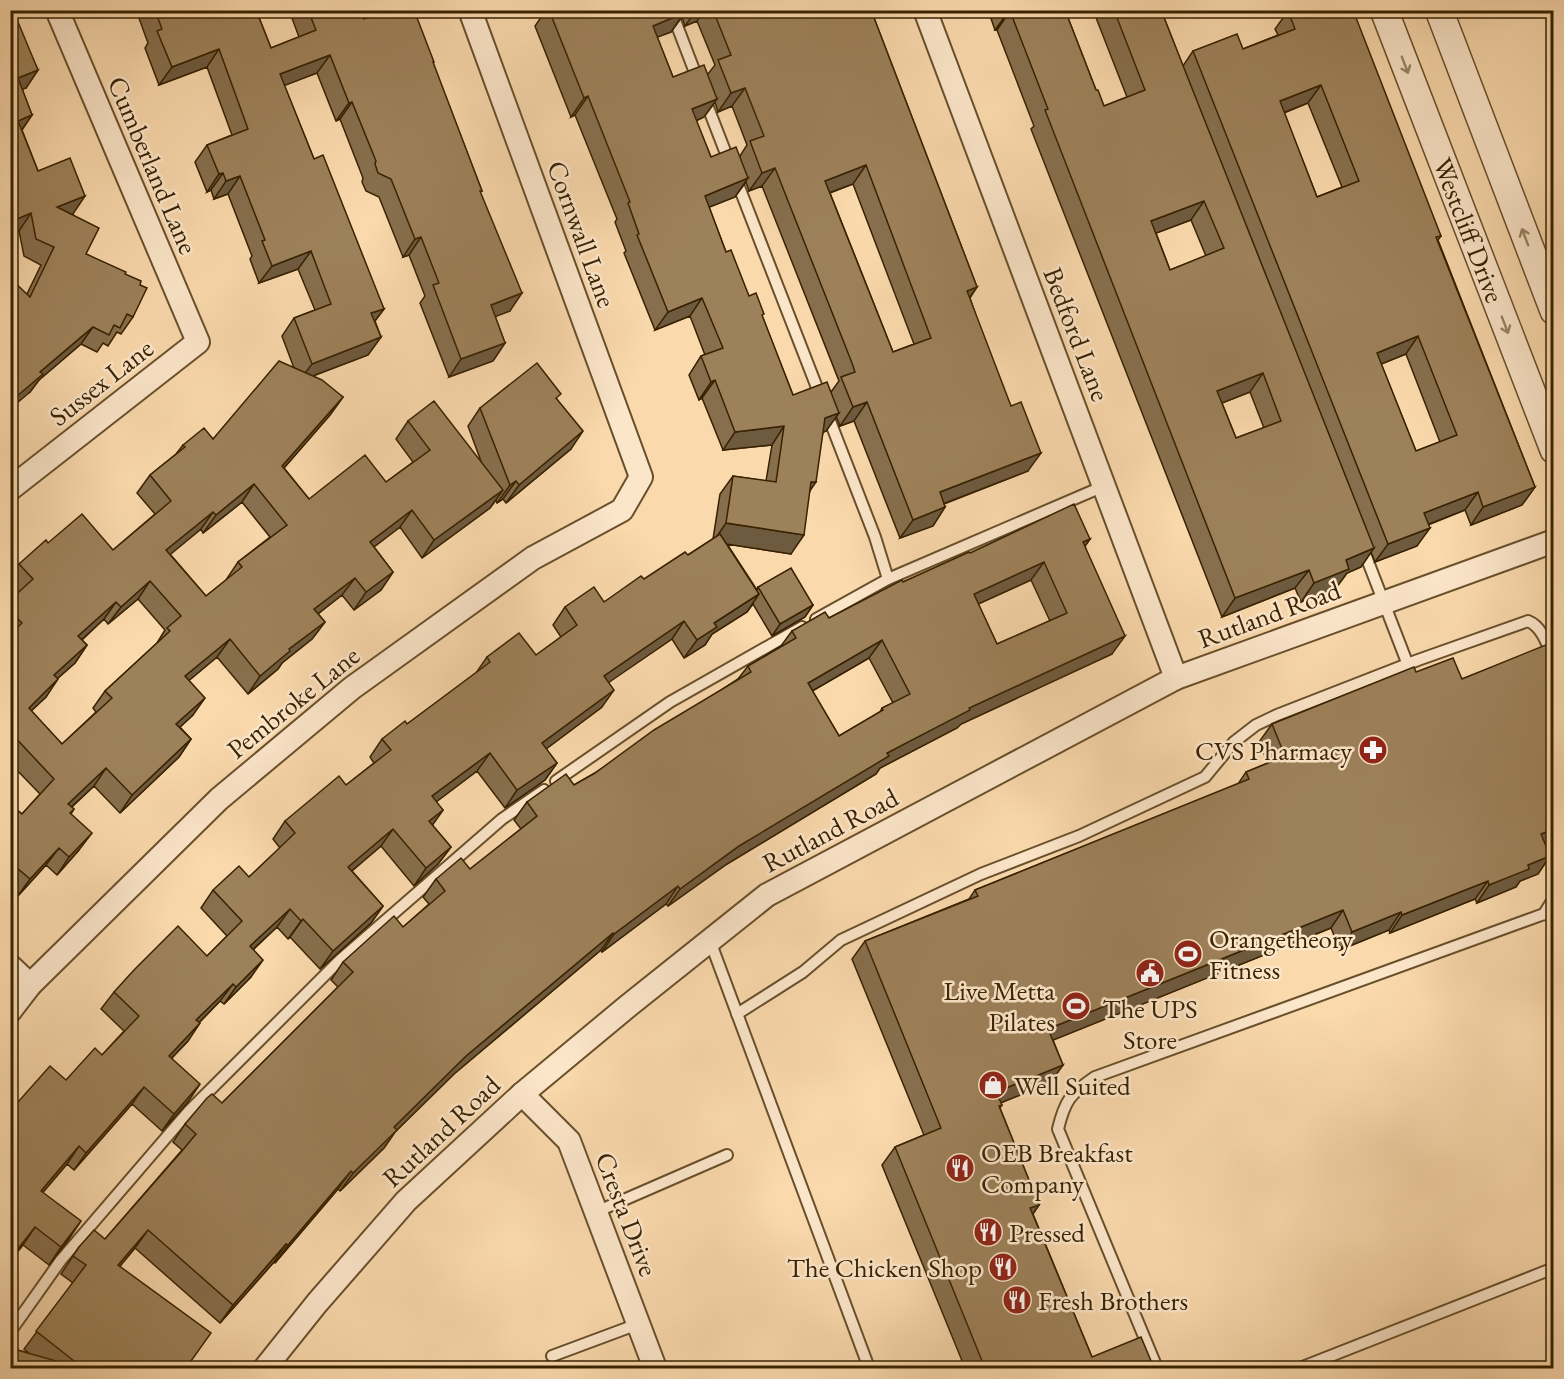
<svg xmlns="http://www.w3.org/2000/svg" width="1564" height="1379" viewBox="0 0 1564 1379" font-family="'EB Garamond',serif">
	<rect width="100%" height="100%" fill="#fad9ad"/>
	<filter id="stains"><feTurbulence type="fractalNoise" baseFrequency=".00333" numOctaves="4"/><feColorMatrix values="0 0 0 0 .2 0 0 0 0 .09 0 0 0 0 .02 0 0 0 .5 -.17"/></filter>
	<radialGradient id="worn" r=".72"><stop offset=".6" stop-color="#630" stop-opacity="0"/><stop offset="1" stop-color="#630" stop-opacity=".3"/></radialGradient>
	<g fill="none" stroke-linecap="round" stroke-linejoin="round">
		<g stroke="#68502b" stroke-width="14">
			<g id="service">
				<path d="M671 10 699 83"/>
				<path d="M704 97 730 164"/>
				<path d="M736 179 875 537 888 579"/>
				<path d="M1362 546 1408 665"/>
				<path d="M816 619 888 579 1104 486"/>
				<path d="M556 781 670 702 802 627"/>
				<path d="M1544 914 1554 898"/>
				<path d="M710 941 869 1368"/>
				<path d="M737 1014 803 972 841 940 981 874 1079 836 1205 777 1234 742 1256 725 1277 715 1418 660 1528 621C1543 627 1548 647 1554 661"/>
				<path d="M596 1212 727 1155"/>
				<path d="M10 1332 61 1260 189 1111 340 960 502 819 544 790"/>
				<path d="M552 1356 638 1324"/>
				<path d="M1157 1368 1058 1129C1065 1100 1070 1094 1095 1077L1544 914 1554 916"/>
				<path d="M1300 1368 1554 1268"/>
			</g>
		</g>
		<g stroke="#68502b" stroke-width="26">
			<g id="minor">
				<path d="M925 10 1176 678"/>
				<path d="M10 489 198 342 57 10"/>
				<path d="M10 966 30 985"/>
				<path d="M10 1011 30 985 219 799 352 688 533 558 622 510 641 477 470 10"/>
				<path d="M522 1094 569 1141 655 1368"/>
				<path d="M265 1368 317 1303 406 1201 522 1094 628 1006 767 895 1176 678 1554 541"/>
			</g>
		</g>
		<g stroke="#68502b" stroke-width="30">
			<g id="tertiary">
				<path d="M1384 10 1554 450"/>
				<path d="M1439 10 1554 311"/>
			</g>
		</g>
		<use href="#service" stroke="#fce6ca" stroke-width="10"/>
		<use href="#minor" stroke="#fce6ca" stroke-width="22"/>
		<use href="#tertiary" stroke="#fce6ca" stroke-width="27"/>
	</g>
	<g fill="#876f4d" stroke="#382200" stroke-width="1.5" fill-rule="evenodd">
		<path d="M10 10 38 70 26 88 22 89 32 115 22 130 38 171 73 214H72L86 254 125 274 140 285 133 317 121 334 117 332 108 346 103 343 97 352 81 344 39 380 30 392 27 294 41 265 24 256 19 231Z"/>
		<path d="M136 10H256L271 48 299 37 289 10H360L364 19 433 64 482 191 480 192 510 311 495 316 505 343 493 361 449 377 420 303 425 296 409 255 403 257 379 197 366 191 362 182 363 178 340 119 336 121 317 73 284 85 314 159 384 309 375 321 381 337 368 355 313 376 343 397 330 415 284 468 309 499 386 482 413 462 396 439 408 421 482 464 468 426 480 408 557 399 571 449 506 503 503 499 497 503 496 500 490 508 422 558 400 527 374 547 393 572 381 590 354 610 342 595 318 614 325 622 312 639 282 663 278 669 248 694 217 657 189 680 193 715 180 727 191 739 179 757 120 813 94 786 72 807 74 809 71 814 79 850 57 875 46 865 17 897 10 890V804L22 814 40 794 10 763V600L18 593 10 585V576L19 564 48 543 113 550 155 514 137 493 150 475 176 454 183 445 213 439 294 368 282 336 294 318 315 310 298 269 259 283 250 259 252 256 228 194 214 199 211 190 207 192 195 162 207 145 232 135 207 67 159 85 145 48 148 43ZM242 502 270 537 238 562 226 580 206 596 170 554 201 529 203 533ZM138 599 165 630 157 643 105 691 93 708 96 712 62 744 31 711 46 697 57 679 75 663 87 645 82 640 104 619 108 624Z"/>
		<path d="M546 10H871L977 287 970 298 1028 471 944 504 945 507 933 526 900 538 854 421 840 426 836 416 826 431 823 432 810 490 791 554 727 544 757 590 758 587 813 605 805 617 772 636 753 604 747 612 712 634 705 645 684 658 672 639 608 682 602 707 546 749 557 763 545 780 505 808 477 771 436 802 443 810 432 825 451 847 438 864 414 886 381 846 352 871 383 906 371 923 320 969 290 937 288 939 277 927 253 950 251 977 224 1004 220 1001 199 1023 188 1041 172 1058 188 1102 162 1131 132 1104 74 1170 67 1164 43 1192 69 1239 49 1265 23 1245 10 1261V1111L66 1080 102 1055 124 1031 101 1009 114 992 207 956 227 936 201 908 213 890 249 877 280 848 273 839 285 821 346 785 374 763 370 757 382 739 407 724 476 673 487 657 536 655 561 637 553 625 565 607 604 602 688 555 713 539 720 494 733 476 766 481 772 445 723 450 702 398 699 400 689 375 701 356 705 355 690 316 655 330 624 253 626 251 615 222 617 219 575 115 571 117 535 26ZM682 17 685 26 697 21 715 65 708 74 673 77 657 37 671 32ZM715 102 718 112 732 106 747 145 740 156 711 157 696 121 704 117ZM746 182 749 191 762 186 839 381 831 392 793 395 762 316 749 296 726 252 709 207 735 197ZM853 184 914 344 893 352 830 193Z"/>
		<path d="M988 10H1065L1096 90 1104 106 1127 97 1093 10H1161L1183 66 1193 51 1243 49 1278 35 1275 29 1288 11 1441 236 1438 240 1535 487 1522 505 1471 525 1465 510 1428 525 1417 546 1375 562 1371 552 1361 567 1347 573 1336 588 1301 602 1295 588 1222 617 1031 129 1034 126 997 30H995ZM1308 103 1342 187 1317 197 1284 113ZM1191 220 1206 256 1170 270 1156 233ZM1406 354 1440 442 1416 451 1381 364ZM1250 392 1264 428 1236 438 1222 403Z"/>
		<path d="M1090 539 1085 546 1112 654 961 724 957 728 880 768 876 774 727 864 668 906 666 904 602 952 601 950 454 1074 395 1132 384 1148 340 1191 338 1189 275 1263 274 1262 220 1323 135 1248 120 1266 186 1368H10V1348L29 1353 24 1349 73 1283 61 1274 79 1247 105 1239 182 1150 173 1142 185 1124 222 1103 338 987 331 980 343 962 403 927 429 904 423 897 436 879 470 869 521 829 514 820 527 802 574 785 595 773 738 679 748 666 781 646 792 631 829 618 903 582 970 553ZM1031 580 1050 621 997 644 978 604ZM869 658 893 703 882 708 880 712 839 736 812 691Z"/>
		<path d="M1554 644V842L1546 845 1550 856 1538 874 1520 881 1516 887 1477 903 1475 899 1390 933 1389 930 1340 950 1331 928 1053 1040 1063 1065 1050 1083 1000 1103 1002 1105 1000 1108 1039 1205 1033 1214 1092 1357 1154 1368H965L882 1165 895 1147 924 1135 852 959 865 941 969 899 975 890 1238 784 1246 772 1268 763 1259 742 1272 724 1416 672 1462 679Z"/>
	</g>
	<g fill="#6e5a3f" stroke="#382200" stroke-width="1.5">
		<path d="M696 10H705L697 21 685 26Z"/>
		<path d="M1010 11 997 30H995L1008 12Z"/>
		<path d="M684 13 671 32 640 44 653 26Z"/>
		<path d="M219 49 207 67 159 85 172 67Z"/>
		<path d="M330 55 317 73 268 92 280 74Z"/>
		<path d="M38 70 26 88 10 94 18 78Z"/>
		<path d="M1321 85 1308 103 1267 119 1280 101Z"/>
		<path d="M745 88 732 106 718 112 731 93Z"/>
		<path d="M588 96 575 115 571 117 584 98Z"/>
		<path d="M717 99 704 117 679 128 692 109Z"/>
		<path d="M352 102 340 119 336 121 349 103Z"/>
		<path d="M32 115 20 132 18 121Z"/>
		<path d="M866 165 853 184 812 199 825 181Z"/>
		<path d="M775 168 762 186 749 191 762 173Z"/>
		<path d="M223 173 211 190 207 192 219 174Z"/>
		<path d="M240 176 228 194 214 199 226 181Z"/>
		<path d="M748 178 735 197 692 214 705 196Z"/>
		<path d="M85 196 73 214 45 225 57 207Z"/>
		<path d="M1204 201 1191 220 1138 240 1151 221Z"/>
		<path d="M31 213 19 231 10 234V222Z"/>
		<path d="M421 237 409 255 403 257 415 239Z"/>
		<path d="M311 251 298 269 259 283 272 266Z"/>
		<path d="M977 287 964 305 967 291Z"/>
		<path d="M522 293 510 311 479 323 491 305Z"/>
		<path d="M702 298 690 316 655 330 668 312Z"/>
		<path d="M384 309 371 326V313Z"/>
		<path d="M93 327 81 344 39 380 30 392 10 409V402L40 372Z"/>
		<path d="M1418 336 1406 354 1364 371 1377 353Z"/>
		<path d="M381 337 368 355 299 381 312 364Z"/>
		<path d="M505 343 493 361 449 377 461 359Z"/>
		<path d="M1263 373 1250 392 1204 410 1217 391Z"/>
		<path d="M715 380 702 398 699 400 711 382Z"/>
		<path d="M343 397 330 415 270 484 282 466Z"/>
		<path d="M867 402 854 421 840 426 853 407Z"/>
		<path d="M839 413 826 431 812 436 825 418Z"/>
		<path d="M784 426 772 445 723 450 735 432Z"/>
		<path d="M583 431 571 449 506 503 519 485Z"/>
		<path d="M1041 453 1028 471 927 510 940 492Z"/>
		<path d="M516 481 503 499 497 503 510 485Z"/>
		<path d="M811 482H816L803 501Z"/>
		<path d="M254 484 242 502 203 533 216 515Z"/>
		<path d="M1535 487 1522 505 1471 525 1483 507Z"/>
		<path d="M503 490 490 508 422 558 434 540Z"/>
		<path d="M1478 492 1465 510 1411 531 1424 513Z"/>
		<path d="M945 507 933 526 900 538 913 520Z"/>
		<path d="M412 510 400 527 358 559 370 542Z"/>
		<path d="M213 512 201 529 154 568 166 550Z"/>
		<path d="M726 523 804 535 791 554 713 542Z"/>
		<path d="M1430 528 1417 546 1375 562 1388 544Z"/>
		<path d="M1090 539 1078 556 1083 542Z"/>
		<path d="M1374 548 1361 567 1347 573 1336 588 1301 602 1314 583 1346 560Z"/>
		<path d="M1044 562 1031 580 961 612 974 594Z"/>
		<path d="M1309 570 1295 588 1222 617 1235 598Z"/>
		<path d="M393 572 381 590 354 610 366 592Z"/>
		<path d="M355 578 342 595 302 626 314 609Z"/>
		<path d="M150 581 138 599 108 624 121 607Z"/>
		<path d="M759 594 747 612 712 634 705 645 684 658 697 640 714 623Z"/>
		<path d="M116 602 104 619 66 654 78 636Z"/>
		<path d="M813 605 805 617 772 636 780 624Z"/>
		<path d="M684 621 672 639 592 694 604 676Z"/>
		<path d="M325 622 312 639 282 663 278 669 248 694 260 676 289 649Z"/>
		<path d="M1125 636 1112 654 961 724 957 728 880 768 876 774 727 864 668 906 680 889 739 846 887 753 969 708Z"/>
		<path d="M230 639 217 657 173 694 185 676Z"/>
		<path d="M882 640 869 658 795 701 808 683Z"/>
		<path d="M87 645 75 663 41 693 54 675Z"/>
		<path d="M58 679 46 697 16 725 29 708Z"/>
		<path d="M614 690 602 707 530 761 542 743Z"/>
		<path d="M205 698 193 715 164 742 176 724Z"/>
		<path d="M191 739 179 757 120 813 132 795Z"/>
		<path d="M490 753 477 771 420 814 432 796Z"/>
		<path d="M557 763 545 780 505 808 517 790Z"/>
		<path d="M106 768 94 786 56 821 68 804Z"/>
		<path d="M443 810 431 827 429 821Z"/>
		<path d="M393 829 381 846 335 885 348 867Z"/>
		<path d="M1554 829V842L1529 852 1541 834Z"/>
		<path d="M92 833 79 850 57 875 69 857Z"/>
		<path d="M451 847 438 864 414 886 426 868Z"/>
		<path d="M59 848 46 865 17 897 30 879Z"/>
		<path d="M1550 856 1538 874 1520 881 1516 887 1477 903 1489 885 1528 865Z"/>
		<path d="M1488 881 1475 899 1390 933 1402 915Z"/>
		<path d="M678 886 666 904 602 952 614 934Z"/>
		<path d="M383 906 371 923 320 969 333 951Z"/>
		<path d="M290 909 277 927 237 964 250 946Z"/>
		<path d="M1343 910 1331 928 1036 1047 1048 1029Z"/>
		<path d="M1401 912 1389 930 1340 950 1352 932Z"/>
		<path d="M303 919 290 937 288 939 301 921Z"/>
		<path d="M613 933 601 950 454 1074 395 1132 384 1148 340 1191 353 1173 394 1127 466 1056Z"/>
		<path d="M263 960 251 977 224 1004 236 987Z"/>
		<path d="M233 984 220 1001 184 1038 196 1020Z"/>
		<path d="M200 1023 188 1041 157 1073 169 1056Z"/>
		<path d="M1063 1065 1050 1083 983 1110 996 1092Z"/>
		<path d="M200 1084 188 1102 162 1131 174 1114Z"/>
		<path d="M144 1087 132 1104 74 1170 86 1153Z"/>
		<path d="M79 1146 67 1164 29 1209 41 1191Z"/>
		<path d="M351 1171 338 1189 275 1263 288 1245Z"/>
		<path d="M1039 1205 1027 1222 1030 1208Z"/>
		<path d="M81 1221 69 1239 49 1265 61 1247Z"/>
		<path d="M35 1227 23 1245 10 1261V1259Z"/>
		<path d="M148 1230 135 1248 106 1283 118 1265Z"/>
		<path d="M286 1244 274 1262 220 1323 233 1305Z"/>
	</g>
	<g fill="#9d815a" stroke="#382200" stroke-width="1.5" fill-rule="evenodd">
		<path d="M10 10H13L38 70 18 78 32 115 18 121 38 171 70 158 85 196 57 207 99 228 86 254 126 272 125 274 141 281 140 285 147 288 133 317 127 314 120 328 114 325 109 335 93 327 40 372 43 374 10 402V278L30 297 54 247 36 239 31 213 10 222Z"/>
		<path d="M155 10H256L271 48 316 30 308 10H360L364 19 384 10H414L434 62H433L482 191H480L522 293 491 305 505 343 461 359 433 285 439 283 421 237 415 239 391 179 378 173 375 164 376 161 352 102 349 103 330 55 280 74 314 159 323 155 384 309 371 313 381 337 312 364 294 318 331 304 311 251 272 266 262 241 265 240 240 176 226 181 223 173 219 174 207 145 248 129 219 49 172 67 157 31 162 29Z"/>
		<path d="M549 10H683L684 13 653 26 673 77 704 65 717 99 692 109 711 157 736 147 748 178 705 196 726 252 731 250 749 296 756 293 764 314 762 315 793 395 827 382 839 413 825 418 816 482H811L804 535 726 523 733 476 776 482 784 426 735 432 715 380 711 382 701 356 723 348 702 298 668 312 637 235 639 234 628 203 630 202 588 96 584 98Z"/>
		<path d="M713 10H871L977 287 967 291 1011 406 1021 402 1041 453 940 492 945 507 913 520 867 402 853 407 841 377 855 372 852 363 775 168 762 173 750 141 764 136 745 88 731 93 718 60 731 55ZM866 165 931 338 893 352 825 181Z"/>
		<path d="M1008 10H1065L1096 90H1098L1104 106 1145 90 1114 10H1161L1374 548 1346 560 1349 569 1314 583 1309 570 1235 598 1045 110 1048 109 1010 11 1008 12ZM1204 201 1224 248 1170 270 1151 221ZM1263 373 1281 421 1236 438 1217 391Z"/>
		<path d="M1290 10H1353L1441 236 1436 237 1535 487 1483 507 1478 492 1424 513 1430 528 1388 544 1193 51 1237 34 1243 49 1295 29 1288 11ZM1321 85 1359 181 1317 197 1280 101ZM1418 336 1457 435 1416 451 1377 353Z"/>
		<path d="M279 361 322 380 343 397 282 466 309 499 365 455 386 482 430 450 408 421 434 401 503 490 434 540 412 510 370 542 393 572 366 592 355 578 314 609 325 622 289 649 290 651 260 676 230 639 185 676 205 698 176 724 191 739 132 795 106 768 68 804 74 809 70 813 92 833 69 857 59 848 30 879 10 862V804L22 814 54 779 10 732V634L22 623 10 611V600L33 579 19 564 46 540 48 543 82 514 113 550 171 501 150 475 185 447 183 445 204 428 213 439ZM254 484 287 525 238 562 242 567 206 596 166 550 213 512 216 515ZM150 581 181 616 167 628 170 631 105 691 112 698 62 744 29 708 58 679 54 675 87 645 78 636 116 602 121 607Z"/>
		<path d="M537 363 561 394 556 398 583 431 519 485 516 481 510 485 480 408Z"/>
		<path d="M1074 504 1090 539 1083 542 1125 636 969 708 970 710 887 753 889 756 739 846 680 889 678 886 614 934 613 933 466 1056 394 1127 397 1130 353 1173 351 1171 288 1245 286 1244 233 1305 148 1230 118 1265 211 1333 186 1368H83L36 1331 86 1265 73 1256 79 1247 94 1230 105 1239 182 1151 196 1134 185 1124 207 1098 212 1094 222 1103 353 972 343 962 394 916 403 927 445 891 436 879 461 858 470 869 537 816 527 802 566 774 574 785 595 773 654 730 751 672 748 666 796 638 792 631 825 612 829 618 902 580 903 582 969 552 970 553ZM1044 562 1067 613 997 644 974 594ZM882 640 910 694 882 708 883 710 839 736 808 683Z"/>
		<path d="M720 534 759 594 714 623 717 627 697 640 684 621 604 676 614 690 542 743 557 763 517 790 490 753 432 796 443 810 429 821 451 847 426 868 393 829 348 867 383 906 333 951 303 919 301 921 290 909 250 946 263 960 236 987 233 984 196 1020 200 1023 169 1056 200 1084 174 1114 144 1087 86 1153 79 1146 41 1191 81 1221 61 1247 35 1227 10 1259V1111L50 1066 66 1080 95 1048 102 1055 139 1016 114 992 134 970 178 926 207 956 242 921 213 890 239 866 249 877 295 833 285 821 339 776 346 785 391 750 382 739 405 721 407 724 490 662 487 657 519 633 536 655 577 625 565 607 594 587 604 602 641 576 644 579 685 552 688 555Z"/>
		<path d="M791 568 813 605 780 624 758 587Z"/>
		<path d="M1553 642 1554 829 1541 834 1550 856 1528 865 1529 869 1489 885 1488 881 1402 915 1401 912 1352 932 1343 910 1048 1029 1063 1065 996 1092 1002 1105 999 1106 1039 1205 1030 1208 1092 1357 1141 1337 1154 1368H985L895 1147 941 1128 865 941 978 896 975 890 1249 779 1246 772 1285 756 1272 724 1414 667 1416 672 1453 658 1462 679Z"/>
		<path d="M10 1348 81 1368H10V1366L14 1361 10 1359Z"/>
	</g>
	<defs><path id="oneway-shaft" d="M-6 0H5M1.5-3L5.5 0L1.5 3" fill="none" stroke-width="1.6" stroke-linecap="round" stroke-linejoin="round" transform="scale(1.5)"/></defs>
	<g stroke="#9a8465">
		<use href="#oneway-shaft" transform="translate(1405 65) rotate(69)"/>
		<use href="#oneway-shaft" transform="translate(1525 237) rotate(-111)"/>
		<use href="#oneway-shaft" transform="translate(1505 325) rotate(69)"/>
	</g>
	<defs>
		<g id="pharmacy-disc" transform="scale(1.5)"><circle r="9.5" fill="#8f2418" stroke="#fce6ca"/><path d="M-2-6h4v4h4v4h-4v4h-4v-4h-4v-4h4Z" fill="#fff"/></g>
		<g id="stadium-disc" transform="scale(1.5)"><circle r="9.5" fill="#8f2418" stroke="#fce6ca"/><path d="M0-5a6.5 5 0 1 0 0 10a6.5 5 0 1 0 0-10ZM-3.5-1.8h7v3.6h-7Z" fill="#fff"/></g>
		<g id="civic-disc" transform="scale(1.5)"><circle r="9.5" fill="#8f2418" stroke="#fce6ca"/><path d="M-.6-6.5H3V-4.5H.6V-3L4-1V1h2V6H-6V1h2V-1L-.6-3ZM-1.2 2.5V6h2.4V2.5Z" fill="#fff"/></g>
		<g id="shop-disc" transform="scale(1.5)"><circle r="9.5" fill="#8f2418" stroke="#fce6ca"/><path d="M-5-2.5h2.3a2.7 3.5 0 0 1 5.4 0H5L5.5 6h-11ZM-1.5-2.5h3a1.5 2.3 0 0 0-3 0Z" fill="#fff"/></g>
		<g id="restaurant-disc" transform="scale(1.5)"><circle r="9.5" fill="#8f2418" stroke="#fce6ca"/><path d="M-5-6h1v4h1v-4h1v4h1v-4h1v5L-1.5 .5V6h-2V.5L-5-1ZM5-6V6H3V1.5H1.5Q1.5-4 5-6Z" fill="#fff"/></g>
	</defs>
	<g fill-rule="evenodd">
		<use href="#pharmacy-disc" x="1373" y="750"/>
		<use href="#stadium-disc" x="1188" y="954"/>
		<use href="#civic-disc" x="1150" y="973"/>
		<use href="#stadium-disc" x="1076" y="1006"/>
		<use href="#shop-disc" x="993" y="1085"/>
		<use href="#restaurant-disc" x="960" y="1168"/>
		<use href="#restaurant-disc" x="988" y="1232"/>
		<use href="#restaurant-disc" x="1003" y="1267"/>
		<use href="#restaurant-disc" x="1017" y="1300"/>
	</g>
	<g text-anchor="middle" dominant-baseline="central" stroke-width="5" stroke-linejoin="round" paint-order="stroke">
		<g font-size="27" fill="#382200" stroke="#fce6ca">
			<text transform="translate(153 165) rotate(67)">Cumberland Lane</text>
			<text transform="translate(1469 230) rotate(69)">Westcliff Drive</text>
			<text transform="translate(582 234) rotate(70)">Cornwall Lane</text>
			<text transform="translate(1077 334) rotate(69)">Bedford Lane</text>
			<text transform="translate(101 382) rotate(-38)">Sussex Lane</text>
			<text transform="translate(1269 614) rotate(-20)">Rutland Road</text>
			<text transform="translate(293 702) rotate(-39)">Pembroke Lane</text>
			<text transform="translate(830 830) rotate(-28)">Rutland Road</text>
			<text transform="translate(441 1131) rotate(-43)">Rutland Road</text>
			<text transform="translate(627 1214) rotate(69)">Cresta Drive</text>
		</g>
		<g font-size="27" fill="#382200" stroke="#fce6ca" text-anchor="start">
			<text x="1352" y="750" text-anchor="end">CVS Pharmacy</text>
			<text x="1209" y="938">Orangetheory<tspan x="1209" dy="31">Fitness</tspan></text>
			<text x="1055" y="990" text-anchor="end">Live Metta<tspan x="1055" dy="31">Pilates</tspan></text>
			<text x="1150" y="1008" text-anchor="middle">The UPS<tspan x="1150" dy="31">Store</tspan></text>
			<text x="1014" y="1085">Well Suited</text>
			<text x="981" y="1152">OEB Breakfast<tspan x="981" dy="31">Company</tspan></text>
			<text x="1009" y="1232">Pressed</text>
			<text x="982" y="1267" text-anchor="end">The Chicken Shop</text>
			<text x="1038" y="1300">Fresh Brothers</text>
		</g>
	</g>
	<rect width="1564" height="1379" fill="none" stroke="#fad9ad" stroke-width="36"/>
	<rect x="12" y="12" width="1540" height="1355" fill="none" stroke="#382200" stroke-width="3"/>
	<rect x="18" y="18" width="1528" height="1343" fill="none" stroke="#382200" stroke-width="1.5"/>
	<rect width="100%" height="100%" filter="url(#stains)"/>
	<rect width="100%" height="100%" fill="url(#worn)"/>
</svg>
